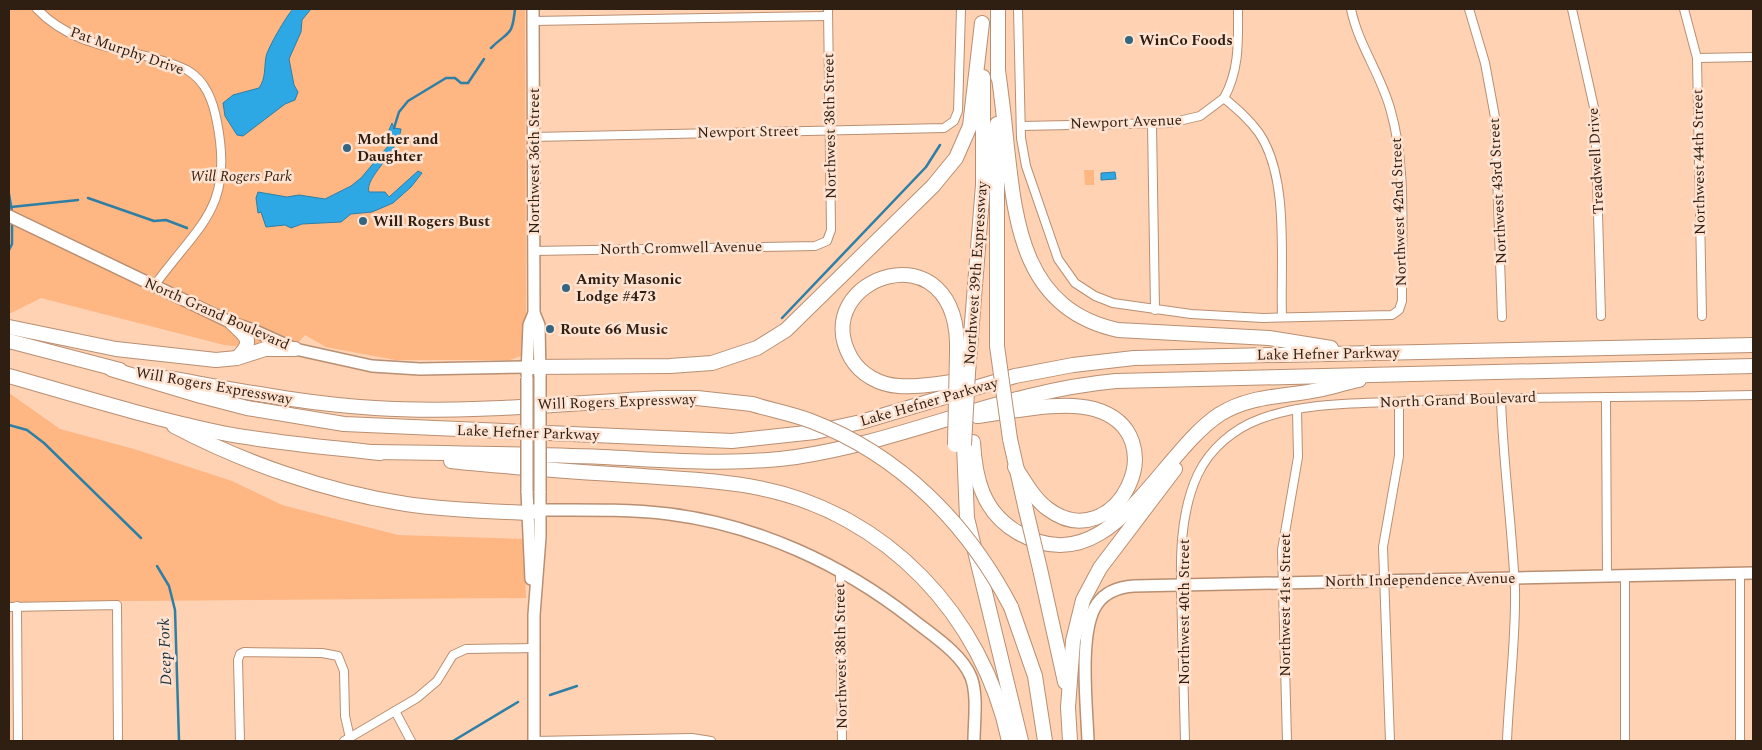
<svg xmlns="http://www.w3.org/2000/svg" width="1762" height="750" viewBox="0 0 1762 750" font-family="Spectral,serif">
	<rect width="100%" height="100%" fill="#ffd2b3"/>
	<g fill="#feb683">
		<path d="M9 9H525L526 317 521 356 510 360H395L326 347 305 335 298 343 285 339 253 348 224 345 41 298 9 314Z"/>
		<path d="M1084 170H1094V185H1085Z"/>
		<path d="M9 393 60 429 134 449 232 481 282 505 398 535 524 539 526 598 9 602Z"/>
	</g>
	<g fill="#2ea8e5" stroke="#2e7fa6">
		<path d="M293 9H311L302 20 301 32 289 59 294 85 298 92 295 100 285 104 243 136 237 135 225 116 223 103 233 95 259 88C266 78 264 68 266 57 267 49 287 15 293 9Z"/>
		<path d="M392 123 394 128 401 129C398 153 364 178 369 192H385L389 197 418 171 422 173 411 187 393 203 372 212 351 214 341 222 302 224 291 228 285 225 266 227 261 212 258 213 256 198 258 192 287 197 299 195 325 199 351 186 361 178 389 145 392 139 389 130Z"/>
		<path d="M1115 172 1116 179 1101 180V173Z"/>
	</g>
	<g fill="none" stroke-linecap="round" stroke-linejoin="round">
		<g stroke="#2e7fa6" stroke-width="2.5">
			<path d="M491 48C509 30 512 38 515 9"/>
			<path d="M394 128 399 112 408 101 446 78H455L461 83H468L484 59"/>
			<path d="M9 194 12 212"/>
			<path d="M88 198 154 221 166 220 187 228"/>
			<path d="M11 207 78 200"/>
			<path d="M9 250 12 244V220"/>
			<path d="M782 318 926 167 940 145"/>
			<path d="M9 425 27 430 44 443 141 538"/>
			<path d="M157 566 169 586 175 610 179 741"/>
			<path d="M550 695 577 686"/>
			<path d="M453 741 518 702"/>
		</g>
		<g stroke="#b98f72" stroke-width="10">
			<g id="street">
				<path d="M37 9C79 53 138 47 187 70 206 81 213 101 217 122 234 208 200 223 154 286"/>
				<path d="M1018 9 1021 138 1026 166 1058 259 1075 283 1095 296 1113 303 1191 314 1263 318 1392 315 1399 310 1402 301C1401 237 1408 169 1390 108 1380 73 1358 44 1351 9"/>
				<path d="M1238 9C1238 40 1240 69 1224 98 1237 109 1249 119 1259 133 1290 178 1280 264 1282 317"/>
				<path d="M1469 9 1485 63 1495 117 1502 317"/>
				<path d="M1572 9 1595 112 1601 316"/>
				<path d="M1684 9 1697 58 1702 316"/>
				<path d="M533 21 828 16"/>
				<path d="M1697 58 1753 57"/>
				<path d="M1152 124 1155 310"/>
				<path d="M1021 126 1170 123 1200 116 1224 98"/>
				<path d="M533 137 944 128 954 121 958 111 961 9"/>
				<path d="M534 251 815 246 827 241 831 230 828 9"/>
				<path d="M1606 397 1607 576"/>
				<path d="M1501 399C1503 462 1512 525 1515 589 1516 640 1509 690 1507 741"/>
				<path d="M840 572 842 741"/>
				<path d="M1740 573V741"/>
				<path d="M1625 576V741"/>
				<path d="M17 606 18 741"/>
				<path d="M9 607 117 605 118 741"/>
				<path d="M395 711 411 741"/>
				<path d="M240 741 238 660 240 654 244 652 322 653 338 656 344 671 345 716 350 738"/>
				<path d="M344 741 417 698 437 681 453 655 466 649 534 648"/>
				<path d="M534 741 692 738 711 741"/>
				<path d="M1185 741C1184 703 1183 664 1182 626 1181 577 1176 521 1198 474 1210 449 1233 429 1260 419 1308 401 1361 404 1412 401 1526 396 1639 398 1753 395"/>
				<path d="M1287 741 1282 550 1298 457 1297 409"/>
				<path d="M1390 741 1383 547 1399 456V402"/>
			</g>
		</g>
		<g stroke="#b98f72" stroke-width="14">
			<g id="secondary">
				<path d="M9 216 232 323 253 330 295 349 372 366 420 369 528 367"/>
				<path d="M534 313 539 325 540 376"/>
				<path d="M527 374 529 325 534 313 533 9"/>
				<path d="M527 491 531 579"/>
				<path d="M541 510C583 510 626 509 669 514 757 525 842 564 912 619 932 635 961 653 971 677 978 695 974 722 974 741"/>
				<path d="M534 741V615L540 537V491"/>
				<path d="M1088 741C1087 708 1078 631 1097 604 1106 591 1119 587 1134 586L1753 573"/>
			</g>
		</g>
		<g stroke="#b98f72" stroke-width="16">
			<g id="highway">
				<path d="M998 70C1001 93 1004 115 1006 138 1015 220 1021 309 1118 330L1269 338 1331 348"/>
				<path d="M998 77V9"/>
				<path d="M997 124V346"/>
				<path d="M232 323C247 337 254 341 238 357"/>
				<path d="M9 327 116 349 216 360 237 358 265 349H295"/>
				<path d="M9 341 120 370"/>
				<path d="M957 354C962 222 805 278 851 358 861 375 880 385 899 386 921 388 945 382 967 380"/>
				<path d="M528 367 670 366 712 363 757 348 786 330 933 186 956 158 970 126 982 23"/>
				<path d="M111 369 201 396 247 408 344 424 732 441 815 432 861 422 1015 376 1073 365 1134 358 1753 345"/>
				<path d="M968 373 983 185V77"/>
				<path d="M9 376C79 396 150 418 222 433 274 443 327 447 380 453"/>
				<path d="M168 378C236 390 305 404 375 408 470 414 567 403 663 398H697L752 404"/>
				<path d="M977 416C1011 412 1061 400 1094 409 1179 433 1115 559 1048 509 1034 499 1025 482 1015 467"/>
				<path d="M174 426C244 463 328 492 406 504 446 510 487 511 527 513L541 510"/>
				<path d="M1010 439 1026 510"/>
				<path d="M973 442C975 479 983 512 1017 532 1110 587 1158 454 1220 414 1251 395 1284 397 1318 390 1332 387 1345 383 1359 380"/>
				<path d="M964 445 967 518 1021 741"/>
				<path d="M371 452C448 453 525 454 603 457 667 460 732 466 796 457 905 441 1004 391 1116 381L1753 366"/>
				<path d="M451 461C515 468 579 472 643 476 681 479 721 480 759 488 886 513 983 616 1009 741"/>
				<path d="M1040 569 1065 682"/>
				<path d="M1011 607 1035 676 1045 741"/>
				<path d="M1070 741 1068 707 1073 641 1083 600 1100 568 1175 469"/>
			</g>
		</g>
		<use href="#street" stroke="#fff" stroke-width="8"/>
		<use href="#secondary" stroke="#fff" stroke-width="11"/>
		<use href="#highway" stroke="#fff" stroke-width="14"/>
		<g stroke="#b98f72" stroke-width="14" stroke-linecap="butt">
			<g id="secondary-bridge">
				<path d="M540 376V491"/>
				<path d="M527 378V491"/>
			</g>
		</g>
		<g stroke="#b98f72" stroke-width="16" stroke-linecap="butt">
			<g id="highway-bridge">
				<path d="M997 346 1010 439"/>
				<path d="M752 404C771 410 792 414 811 421 900 455 967 523 1011 607"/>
				<path d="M955 445 957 354"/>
				<path d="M964 445 968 373"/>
				<path d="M1026 510 1040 569"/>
			</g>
		</g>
		<use href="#secondary-bridge" stroke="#fff" stroke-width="11"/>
		<use href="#highway-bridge" stroke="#fff" stroke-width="14"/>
	</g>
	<g fill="#336683" stroke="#ffe3d0" stroke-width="2">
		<circle cx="1129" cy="40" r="5"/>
		<circle cx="347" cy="148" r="5"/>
		<circle cx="363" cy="221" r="5"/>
		<circle cx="566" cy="288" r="5"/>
		<circle cx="550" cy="329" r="5"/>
	</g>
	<g text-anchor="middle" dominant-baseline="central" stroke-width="5" stroke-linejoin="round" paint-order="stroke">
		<g font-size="15" font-weight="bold" fill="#2f1f13" stroke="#ffe3d0" text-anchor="start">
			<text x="1139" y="40">WinCo Foods</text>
			<text x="357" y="139">Mother and<tspan x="357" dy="17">Daughter</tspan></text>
			<text x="373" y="221">Will Rogers Bust</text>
			<text x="576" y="279">Amity Masonic<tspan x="576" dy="17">Lodge #473</tspan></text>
			<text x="560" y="329">Route 66 Music</text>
		</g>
		<g font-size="15" fill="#2f1f13" stroke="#ffe3d0">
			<text transform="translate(127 51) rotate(19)">Pat Murphy Drive</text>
			<text transform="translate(1126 122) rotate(-2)">Newport Avenue</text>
			<text transform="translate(830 126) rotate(-91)">Northwest 38th Street</text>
			<text transform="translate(748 132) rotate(-1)">Newport Street</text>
			<text transform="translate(534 161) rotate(-90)">Northwest 36th Street</text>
			<text transform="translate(1596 161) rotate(-93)">Treadwell Drive</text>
			<text transform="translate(1699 162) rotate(-91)">Northwest 44th Street</text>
			<text transform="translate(1498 191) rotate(-93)">Northwest 43rd Street</text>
			<text transform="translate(1399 212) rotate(-92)">Northwest 42nd Street</text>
			<text transform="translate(681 248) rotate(-1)">North Cromwell Avenue</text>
			<text transform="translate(976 273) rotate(-86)">Northwest 39th Expressway</text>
			<text transform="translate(217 314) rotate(24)">North Grand Boulevard</text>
			<text transform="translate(1328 354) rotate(-1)">Lake Hefner Parkway</text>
			<text transform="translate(214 386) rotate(10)">Will Rogers Expressway</text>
			<text transform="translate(1458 400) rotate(-2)">North Grand Boulevard</text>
			<text transform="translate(617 402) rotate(-2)">Will Rogers Expressway</text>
			<text transform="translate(929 402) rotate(-16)">Lake Hefner Parkway</text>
			<text transform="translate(528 433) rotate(2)">Lake Hefner Parkway</text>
			<text transform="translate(1420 580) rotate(-1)">North Independence Avenue</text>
			<text transform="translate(1285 605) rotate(-90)">Northwest 41st Street</text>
			<text transform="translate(1184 612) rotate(-90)">Northwest 40th Street</text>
			<text transform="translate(841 656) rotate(-91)">Northwest 38th Street</text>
		</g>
		<g font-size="15" font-style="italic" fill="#3a2617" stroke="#ffe3d0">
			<text x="241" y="176">Will Rogers Park</text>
		</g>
		<g font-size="16" font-style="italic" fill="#172f3e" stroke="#ffe3d0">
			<text transform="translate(165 652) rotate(-92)">Deep Fork</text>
		</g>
	</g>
	<rect width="1762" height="750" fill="none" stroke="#2f1f13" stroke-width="20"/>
</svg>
